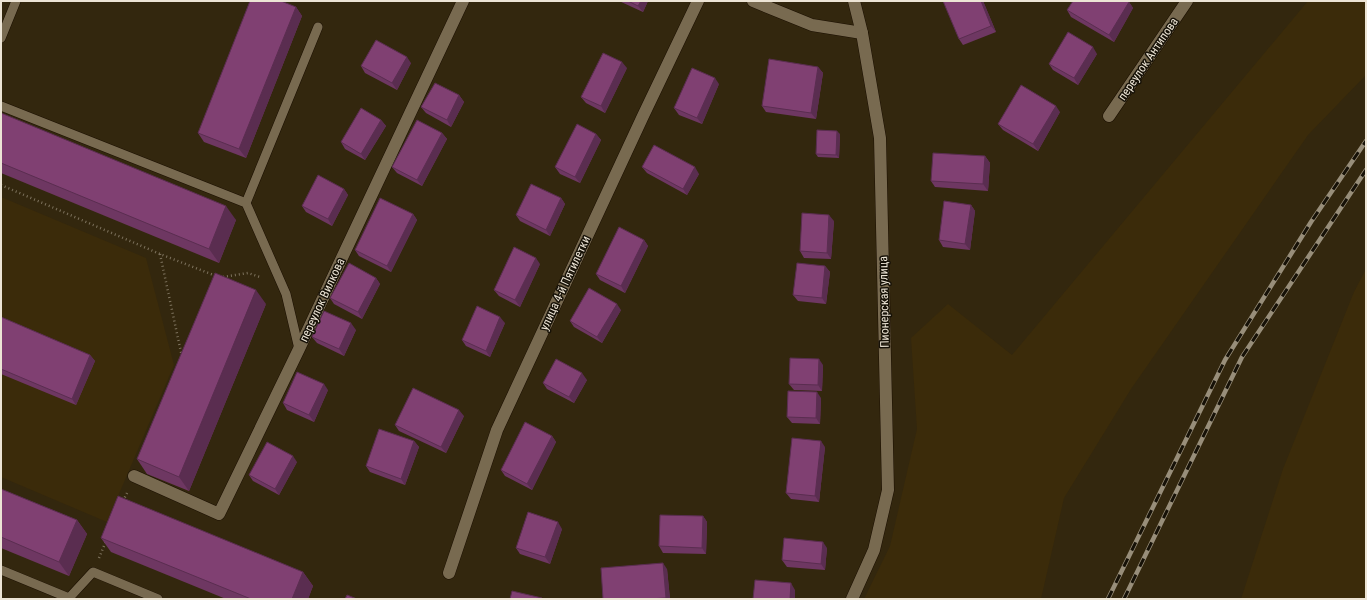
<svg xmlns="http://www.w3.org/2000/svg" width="1367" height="600" viewBox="0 0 1367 600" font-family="'Roboto Condensed',sans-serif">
	<rect width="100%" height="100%" fill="#33270e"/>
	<g fill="#3b2b0a">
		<path d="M1308 1H1366V75L1308 135 1131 389 1064 498 1041 599H864L890 546 917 429 911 338 948 304 1012 355Z"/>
		<path d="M1 197 146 258 174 365 107 522 1 477Z"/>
		<path d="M1366 269V599H1241L1283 469 1354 292Z"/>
	</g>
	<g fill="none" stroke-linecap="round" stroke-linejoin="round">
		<g stroke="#1b0f00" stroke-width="10">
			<g id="lane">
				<path d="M1 38 16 1"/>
				<path d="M1 106 246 203 286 294 299 349"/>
				<path d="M246 203 318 27"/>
				<path d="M1 570 69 598 93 572 158 599"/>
			</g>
		</g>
		<g stroke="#1b0f00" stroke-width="13">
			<g id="street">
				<path d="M753 1 812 25 862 33"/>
				<path d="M1109 116 1187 1"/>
				<path d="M134 476 219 514 299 349 463 1"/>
				<path d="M449 573 497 430 643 116 698 1"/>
				<path d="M852 599 874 550 888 490 880 138 862 33 854 1"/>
			</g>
		</g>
		<g stroke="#7e735e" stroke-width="2.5" stroke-dasharray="1 3" stroke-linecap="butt">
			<path d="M1 185 160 254 216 276"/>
			<path d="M160 254 182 357"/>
			<path d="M223 277 248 273 260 277"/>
			<path d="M123 501 128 491"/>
			<path d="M99 558 106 541"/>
		</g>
		<use href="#lane" stroke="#786a50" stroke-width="9"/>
		<use href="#street" stroke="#786a50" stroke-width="12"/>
		<g stroke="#988e7a" stroke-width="4.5">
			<g id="rail">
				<path d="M1108 599 1225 360 1311 222 1366 141"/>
				<path d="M1124 599 1242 357 1366 170"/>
			</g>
		</g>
		<use href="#rail" stroke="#161107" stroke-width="3" stroke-dasharray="9" stroke-linecap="butt"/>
	</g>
	<g fill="#6e3762">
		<path d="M619 1H648L643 12Z"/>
		<path d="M983 1 996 32 963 45 959 39Z"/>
		<path d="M1129 2 1133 8 1114 42 1071 17 1067 10Z"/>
		<path d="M296 7 302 16 246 158 204 142 198 133Z"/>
		<path d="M1097 54 1078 85 1053 70 1049 64Z"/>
		<path d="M411 63 397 90 365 73 361 66Z"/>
		<path d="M818 67 823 73 816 119 766 112 762 106Z"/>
		<path d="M627 68 605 113 586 103 581 97Z"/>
		<path d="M719 84 702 124 679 115 674 108Z"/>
		<path d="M459 95 464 102 451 127 426 113 421 107Z"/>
		<path d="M1060 112 1038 151 1003 130 998 124Z"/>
		<path d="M1 113 236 220 219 263 1 173Z"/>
		<path d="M381 120 386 126 365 160 345 149 341 142Z"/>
		<path d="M442 133 447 139 422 186 397 173 392 167Z"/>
		<path d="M596 134 601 140 580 183 560 174 555 167Z"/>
		<path d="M840 134 839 158 818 157 816 154Z"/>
		<path d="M985 156 990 163 988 191 935 187 931 181Z"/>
		<path d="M642 167 699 174 687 195 647 173Z"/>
		<path d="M344 189 348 195 332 226 306 212 302 206Z"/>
		<path d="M561 198 565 204 550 236 520 221 516 215Z"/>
		<path d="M971 205 975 211 970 250 943 247 939 240Z"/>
		<path d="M413 214 417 220 391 272 359 256 355 250Z"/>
		<path d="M834 221 831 259 804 258 800 251Z"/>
		<path d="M644 240 648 246 625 293 600 280 596 274Z"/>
		<path d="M540 264 520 307 499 296 494 290Z"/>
		<path d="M825 266 830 272 826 304 798 301 793 295Z"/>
		<path d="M376 278 380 284 362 319 334 304 330 298Z"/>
		<path d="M266 304 189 491 147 474 137 459Z"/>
		<path d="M621 310 602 343 574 327 570 321Z"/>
		<path d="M1 317 90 355 95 361 76 405 1 374Z"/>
		<path d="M505 323 490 357 466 346 462 340Z"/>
		<path d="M356 330 344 356 317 343 312 337Z"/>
		<path d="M823 365 822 391 794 390 789 384Z"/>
		<path d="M587 380 574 403 547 389 543 383Z"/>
		<path d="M328 390 314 422 287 410 283 403Z"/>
		<path d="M821 398 820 424 792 423 787 417Z"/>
		<path d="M464 416 446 453 399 431 395 425Z"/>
		<path d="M552 436 556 442 532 490 505 476 501 470Z"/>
		<path d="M414 441 419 447 405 485 370 472 366 466Z"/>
		<path d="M825 447 819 502 791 499 786 493Z"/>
		<path d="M297 462 279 495 253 481 249 475Z"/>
		<path d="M1 489 77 520 87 534 69 576 1 548Z"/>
		<path d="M703 516 707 522 706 554 663 553 659 546Z"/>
		<path d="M562 529 550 564 520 554 516 548Z"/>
		<path d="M101 538 303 572 313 586 308 599H226L111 552Z"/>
		<path d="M827 548 825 570 787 567 782 560Z"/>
		<path d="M667 569 670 599H603Z"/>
	</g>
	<g fill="#5a2d50">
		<path d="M641 1H648L643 12 638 6Z"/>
		<path d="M981 1H983L996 32 991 26Z"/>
		<path d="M1129 2 1133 8 1114 42 1109 35Z"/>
		<path d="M296 7 302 16 246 158 239 149Z"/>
		<path d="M1093 47 1097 54 1078 85 1074 78Z"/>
		<path d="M407 57 411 63 397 90 392 83Z"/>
		<path d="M622 62 627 68 605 113 601 106Z"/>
		<path d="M818 67 823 73 816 119 811 113Z"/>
		<path d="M715 78 719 84 702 124 697 118Z"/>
		<path d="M459 95 464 102 451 127 447 120Z"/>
		<path d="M1056 106 1060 112 1038 151 1033 144Z"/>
		<path d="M381 120 386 126 365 160 361 154Z"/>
		<path d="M837 131 840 134 839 158 836 155Z"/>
		<path d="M442 133 447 139 422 186 417 180Z"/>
		<path d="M596 134 601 140 580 183 575 177Z"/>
		<path d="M985 156 990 163 988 191 983 184Z"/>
		<path d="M695 167 699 174 687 195 683 189Z"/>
		<path d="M344 189 348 195 332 226 328 219Z"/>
		<path d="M561 198 565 204 550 236 546 230Z"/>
		<path d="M971 205 975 211 970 250 965 244Z"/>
		<path d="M226 206 236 220 219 263 209 249Z"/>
		<path d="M413 214 417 220 391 272 387 266Z"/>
		<path d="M829 215 834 221 831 259 827 253Z"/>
		<path d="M644 240 648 246 625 293 621 286Z"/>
		<path d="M536 258 540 264 520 307 515 300Z"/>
		<path d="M825 266 830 272 826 304 822 298Z"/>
		<path d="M376 278 380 284 362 319 358 312Z"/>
		<path d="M256 290 266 304 189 491 179 477Z"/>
		<path d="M617 304 621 310 602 343 597 337Z"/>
		<path d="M500 317 505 323 490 357 486 351Z"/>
		<path d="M351 323 356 330 344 356 339 349Z"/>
		<path d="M90 355 95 361 76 405 72 399Z"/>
		<path d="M819 359 823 365 822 391 818 385Z"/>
		<path d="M582 373 587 380 574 403 569 397Z"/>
		<path d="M324 384 328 390 314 422 309 415Z"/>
		<path d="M817 392 821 398 820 424 816 418Z"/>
		<path d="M459 410 464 416 446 453 441 447Z"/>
		<path d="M552 436 556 442 532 490 527 484Z"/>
		<path d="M414 441 419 447 405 485 401 479Z"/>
		<path d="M821 441 825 447 819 502 815 496Z"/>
		<path d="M293 456 297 462 279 495 275 489Z"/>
		<path d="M703 516 707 522 706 554 702 548Z"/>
		<path d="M77 520 87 534 69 576 59 562Z"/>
		<path d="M558 522 562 529 550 564 545 557Z"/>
		<path d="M823 542 827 548 825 570 821 564Z"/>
		<path d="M663 563 667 569 670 599H667L666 598Z"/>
		<path d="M303 572 313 586 308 599H292Z"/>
		<path d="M791 583 795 590V599H790Z"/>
	</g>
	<g fill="#804072" stroke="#5a2d50">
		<path d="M250 1H281L296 7 239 149 198 133Z"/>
		<path d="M628 1H641L638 6Z"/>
		<path d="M943 1H981L991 26 959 39Z"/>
		<path d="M1073 1H1128L1129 2 1109 35 1067 10Z"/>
		<path d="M1068 32 1093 47 1074 78 1049 64Z"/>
		<path d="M376 40 407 57 392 83 361 66Z"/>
		<path d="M603 53 622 62 601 106 581 97Z"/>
		<path d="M769 59 818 67 811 113 762 106Z"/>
		<path d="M692 68 715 78 697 118 674 108Z"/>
		<path d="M435 83 459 95 447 120 421 107Z"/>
		<path d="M1021 85 1056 106 1033 144 998 124Z"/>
		<path d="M361 108 381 120 361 154 341 142Z"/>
		<path d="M1 113 226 206 209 249 1 163Z"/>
		<path d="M417 120 442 133 417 180 392 167Z"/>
		<path d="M577 124 596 134 575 177 555 167Z"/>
		<path d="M817 130 837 131 836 155 816 154Z"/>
		<path d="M654 145 695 167 683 189 642 167Z"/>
		<path d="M933 153 985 156 983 184 931 181Z"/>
		<path d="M318 175 344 189 328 219 302 206Z"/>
		<path d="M531 184 561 198 546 230 516 215Z"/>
		<path d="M380 198 413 214 387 266 355 250Z"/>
		<path d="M944 201 971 205 965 244 939 240Z"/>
		<path d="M802 213 829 215 827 253 800 251Z"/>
		<path d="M619 227 644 240 621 286 596 274Z"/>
		<path d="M514 247 536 258 515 300 494 290Z"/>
		<path d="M349 263 376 278 358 312 330 298Z"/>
		<path d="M797 263 825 266 822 298 793 295Z"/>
		<path d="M215 273 256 290 179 477 137 459Z"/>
		<path d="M589 288 617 304 597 337 570 321Z"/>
		<path d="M477 306 500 317 486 351 462 340Z"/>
		<path d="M324 311 351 323 339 349 312 337Z"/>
		<path d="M1 317 90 355 72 399 1 369Z"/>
		<path d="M790 358 819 359 818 385 789 384Z"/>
		<path d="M556 359 582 373 569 397 543 383Z"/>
		<path d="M297 372 324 384 309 415 283 403Z"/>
		<path d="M413 388 459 410 441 447 395 425Z"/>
		<path d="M788 391 817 392 816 418 787 417Z"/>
		<path d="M525 422 552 436 527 484 501 470Z"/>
		<path d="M379 429 414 441 401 479 366 466Z"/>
		<path d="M792 438 821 441 815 496 786 493Z"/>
		<path d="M267 442 293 456 275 489 249 475Z"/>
		<path d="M1 489 77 520 59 562 1 537Z"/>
		<path d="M118 496 303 572 292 599H251L101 538Z"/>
		<path d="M528 512 558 522 545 557 516 548Z"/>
		<path d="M660 515 703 516 702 548 659 546Z"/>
		<path d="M784 538 823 542 821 564 782 560Z"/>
		<path d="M663 563 666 598 648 599H603L601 568Z"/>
		<path d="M755 580 791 583 790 599H753Z"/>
		<path d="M512 591 542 598V599H510Z"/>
		<path d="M347 595 357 599H345Z"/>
	</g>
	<g text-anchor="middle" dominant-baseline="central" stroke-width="3" stroke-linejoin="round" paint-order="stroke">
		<g font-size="12" fill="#ece4d5" stroke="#161107">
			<text transform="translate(1148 59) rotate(-56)">переулок Антипова</text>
			<text transform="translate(565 283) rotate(-65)">улица 4-й Пятилетки</text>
			<text transform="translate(322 300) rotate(-65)">переулок Вилкова</text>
			<text transform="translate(884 302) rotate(-91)">Пионерская улица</text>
		</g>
	</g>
	<rect width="1367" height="600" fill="none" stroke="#ece4d5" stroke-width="4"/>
</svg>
